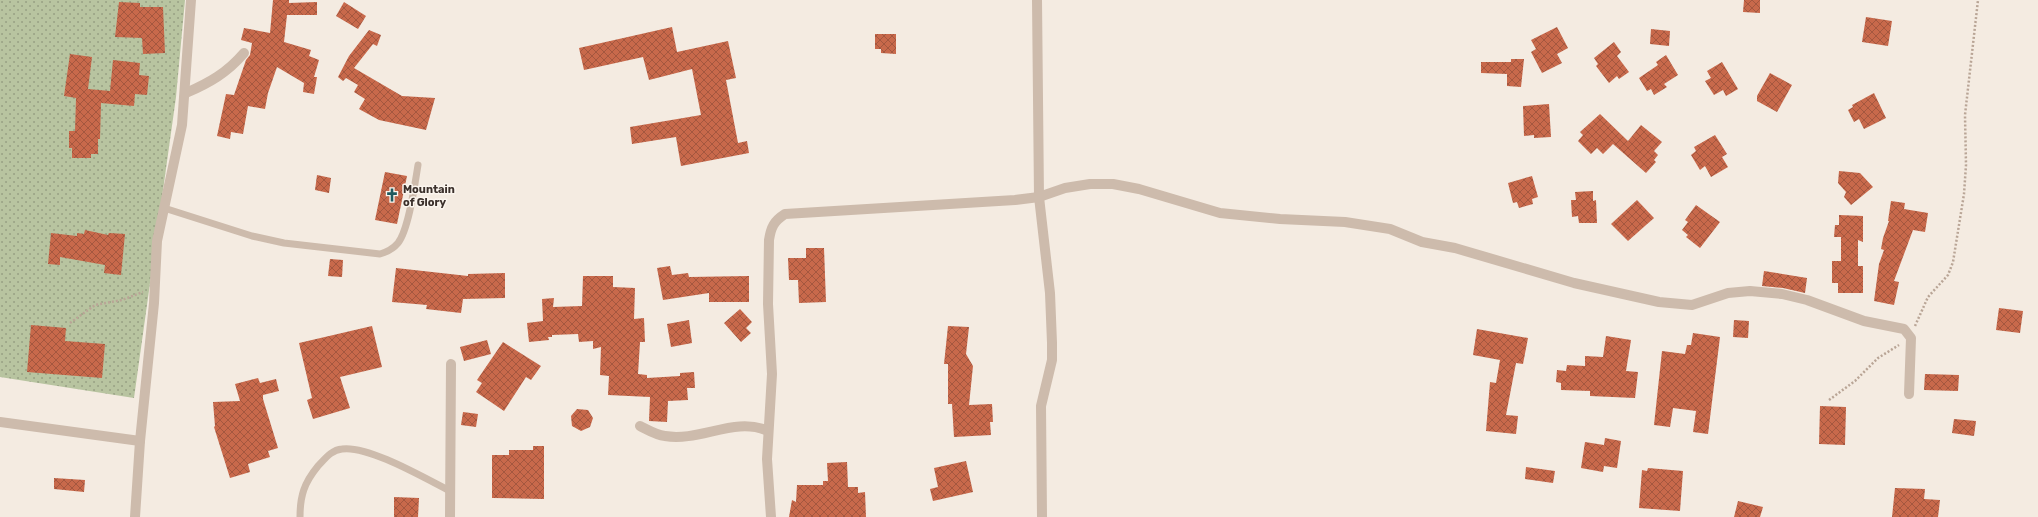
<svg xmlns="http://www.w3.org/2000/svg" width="2038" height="517" viewBox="0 0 2038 517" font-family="Rubik,sans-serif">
	<defs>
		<pattern id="green-dots" width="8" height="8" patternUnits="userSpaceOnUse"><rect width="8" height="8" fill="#b8c4a0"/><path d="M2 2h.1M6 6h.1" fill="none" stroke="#97a083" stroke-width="1.8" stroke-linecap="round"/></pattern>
		<pattern id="building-cross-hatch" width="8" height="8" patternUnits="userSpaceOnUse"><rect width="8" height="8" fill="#c8694b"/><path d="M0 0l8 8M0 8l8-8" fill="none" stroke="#a4573f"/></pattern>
	</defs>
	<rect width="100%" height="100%" fill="#f4ebe1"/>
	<path fill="url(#green-dots)" d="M0 0H185L176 97 134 398 0 377Z"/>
	<g fill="url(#building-cross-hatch)">
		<path d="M273 0H289V3L317 2V15H287L284 42 311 50 309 56 319 60 314 77H317L314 94 303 92 304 83 277 67 268 93 265 109 248 106 243 134 231 132 230 139 217 136 226 94 234 95 246 60 250 55 252 43 241 40 244 28 270 33Z"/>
		<path d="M1744 0H1760V13L1743 12Z"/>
		<path d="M119 2 140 3V7H163L165 53 143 54 142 38 115 37Z"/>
		<path d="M344 2 366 16 358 29 336 16Z"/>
		<path d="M1866 17 1892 21 1888 46 1862 42Z"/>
		<path d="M672 27 677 52 728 41 736 78 726 80 738 143 747 141 749 153 681 166 676 137 632 144 630 127 701 115 692 69 649 80 643 57 584 70 579 48Z"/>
		<path d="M1557 27 1568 48 1557 54 1562 63 1542 73 1531 52 1536 49 1531 40Z"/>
		<path d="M1651 29 1670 31 1669 46 1650 44Z"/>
		<path d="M369 30 381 35 377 46 373 44 354 68 402 96 435 98 426 130 379 120 359 109 365 99 354 92 358 85 346 78 343 81 338 77 349 56Z"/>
		<path d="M875 34H896V54L881 53V49H875Z"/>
		<path d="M1614 42 1621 52 1617 56 1629 72 1619 79 1617 76 1609 83 1596 66 1598 64 1594 58Z"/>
		<path d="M70 54 92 57 88 89 110 91 113 60 140 63 139 75 149 76 147 95 135 94 134 106 101 103 100 139H98V154H91V158H72V148H69V131H75L76 98 64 96Z"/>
		<path d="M1666 55 1678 75 1664 84 1667 87 1654 95 1651 89 1647 91 1639 78 1658 65 1656 62Z"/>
		<path d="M1511 59H1524L1521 87 1507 86V74L1481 73V62H1511Z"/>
		<path d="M1722 62 1738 89 1726 96 1723 90 1714 95 1705 81 1711 78 1707 71Z"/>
		<path d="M1770 73 1792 85 1777 112 1757 101V96Z"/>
		<path d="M1874 93 1886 118 1864 129 1859 119 1854 122 1848 110 1853 107 1852 105Z"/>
		<path d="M1549 104 1551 137 1534 138V135L1524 136 1523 106Z"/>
		<path d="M1600 114 1628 141 1641 125 1662 142 1654 151 1658 155 1654 160 1656 162 1646 173 1613 144 1603 154 1597 148 1591 154 1578 141 1583 135 1580 132Z"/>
		<path d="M1715 135 1727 154 1722 157 1728 167 1711 177 1705 166 1700 170 1691 155 1696 151 1694 147Z"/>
		<path d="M1839 171 1860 173 1873 187 1851 205 1844 197 1846 192 1838 183Z"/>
		<path d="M385 172 407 176 397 224 375 220Z"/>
		<path d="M317 175 331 178 329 193 315 190Z"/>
		<path d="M1532 176 1538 197 1532 199 1533 204 1519 208 1517 202 1513 203 1508 183Z"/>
		<path d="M1593 191V201L1596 200 1597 223H1579L1578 216 1572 217 1571 200H1576L1575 192Z"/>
		<path d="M1637 200 1654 218 1628 241 1611 224Z"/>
		<path d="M1891 201 1905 203 1904 209 1928 213 1925 232 1913 230 1894 281 1899 282 1894 305 1874 301 1879 264 1884 250 1881 249 1883 238 1889 221H1888Z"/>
		<path d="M1696 205 1720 222 1700 248 1686 237 1688 235 1682 230 1688 222 1685 220Z"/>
		<path d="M1839 215 1863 216V242L1858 240V266H1863V293H1838V283H1832V261H1841V237H1834L1835 225H1839Z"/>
		<path d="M85 230 108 235 109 233 125 234 121 275 104 273 105 265 60 257V265L48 264 51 233 77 236V233L84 234Z"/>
		<path d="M806 248H824L826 302 799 303 798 280H789L788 258H806Z"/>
		<path d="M330 259 343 260 342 277 328 276Z"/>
		<path d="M670 266 672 275 688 273 689 277 749 276V302H709V293L663 300 657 268Z"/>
		<path d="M396 268 468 276V274L505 273V298L463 299 461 313 426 309 427 305 392 302Z"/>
		<path d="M1764 271 1807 278 1805 293 1783 288 1762 286Z"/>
		<path d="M583 276H613V287L635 288 634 319 644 318 645 342H640L638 374 647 375V378L680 376V373L694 372 695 388H687L688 400 668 401 667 422 649 421 650 397 608 395 609 376 600 375 601 347 593 349V341L579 342 578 334 552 335V337H548L549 340 529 342 527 323 543 321 542 299 554 298 553 307 582 306Z"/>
		<path d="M1999 308 2023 311 2020 333 1996 330Z"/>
		<path d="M740 309 752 322 746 328 751 333 741 342 724 323Z"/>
		<path d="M689 320 692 343 671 347 667 324Z"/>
		<path d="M1734 320 1749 321 1748 338 1733 337Z"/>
		<path d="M31 325 66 328 65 341 105 344 102 378 27 372Z"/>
		<path d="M372 326 382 367 340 377 350 408 313 419 307 400 312 398 299 343Z"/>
		<path d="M948 326 969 327 966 354 973 366 969 405 992 404 993 422H990L991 435 954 437 952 404H948V364H944Z"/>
		<path d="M1477 329 1528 338 1523 364 1516 363 1506 415 1518 416 1516 434 1486 431 1490 382 1496 383 1500 360 1473 355Z"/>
		<path d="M1693 333 1720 337 1708 434 1693 432 1696 411 1673 408 1670 427 1654 425 1662 351 1685 354 1687 345H1691Z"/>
		<path d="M1606 336 1631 340 1626 371 1638 372 1635 398 1590 396V391L1561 390V383L1556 382 1557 370 1566 371 1567 365 1585 366V356L1603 357Z"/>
		<path d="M487 340 491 354 464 361 460 347Z"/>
		<path d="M503 342 541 366 531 380 526 377 504 411 476 392 482 383 477 380Z"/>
		<path d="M1925 374 1959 375 1958 391 1924 390Z"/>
		<path d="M258 378 260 383 276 379 279 391 263 395V399L278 448 268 451 270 457 248 464 250 472 230 478 214 427 215 426 213 402 240 401 235 384Z"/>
		<path d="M1820 406 1846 407 1845 445 1819 444Z"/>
		<path d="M577 409 588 410 593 418 590 427 581 431 572 426 571 416Z"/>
		<path d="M463 412 478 414 476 427 461 425Z"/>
		<path d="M1954 419 1976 421 1974 436 1952 433Z"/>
		<path d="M1605 438 1621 441 1617 468 1604 466 1603 472 1581 468 1585 442 1604 445Z"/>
		<path d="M533 446H544V499L492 498V455H509V450H533Z"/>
		<path d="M966 461 973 492 933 501 930 489 938 487 934 468Z"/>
		<path d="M847 462 848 487H858V493L865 492 866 517H789L792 500 796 502 797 485H823V481H828L827 463Z"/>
		<path d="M1526 467 1555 471 1553 483 1525 479Z"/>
		<path d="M1648 468 1683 471 1680 511 1639 508 1642 470 1647 471Z"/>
		<path d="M54 478 85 480 84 492 54 489Z"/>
		<path d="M1895 488 1925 489 1924 499 1940 500 1938 517H1892Z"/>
		<path d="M394 497 419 498 418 517H394Z"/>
		<path d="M1738 501 1763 507 1760 517H1734Z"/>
	</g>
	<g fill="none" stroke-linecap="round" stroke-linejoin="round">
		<g stroke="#b9a596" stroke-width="2.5" stroke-dasharray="2 2" stroke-linecap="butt">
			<path d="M70 323 95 305 122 300 143 292"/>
			<path d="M1915 326 1928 297 1948 275 1953 262 1964 194 1966 165 1965 115 1978 0"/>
			<path d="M1829 400 1855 381 1878 358 1899 345"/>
		</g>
		<g stroke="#cdbbac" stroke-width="7">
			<path d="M164 208 252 236 284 243 380 254C387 252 393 249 398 243 409 229 415 183 418 165"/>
			<path d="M300 517C300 496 304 483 318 466 325 459 331 450 342 449 368 445 426 479 450 491"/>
		</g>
		<g stroke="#cdbbac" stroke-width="10">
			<path d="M1037 0 1039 197 1050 293 1052 343V360L1041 406 1042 517"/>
			<path d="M186 93C209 83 227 73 244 53"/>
			<path d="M0 422 140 441"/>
			<path d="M640 426C648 430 656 435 665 436 700 442 735 416 768 431"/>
			<path d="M135 517 140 441 154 303 157 241 182 125 191 0"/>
			<path d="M450 517 451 364"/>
			<path d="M771 517 767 459 772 374 768 304 769 240C771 227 774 221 785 214L1015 200 1039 197 1065 188 1090 184H1113L1139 189 1220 213 1280 219 1345 222 1390 229 1422 242 1455 248 1574 283 1659 302 1692 305 1728 293 1750 291 1782 294 1807 300 1864 321 1904 329 1911 338 1909 394"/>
		</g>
	</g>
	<defs>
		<g id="church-bare" transform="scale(1.08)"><path d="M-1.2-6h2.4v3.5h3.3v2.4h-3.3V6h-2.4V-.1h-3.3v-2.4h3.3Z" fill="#1f5a5e" stroke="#fbf5ee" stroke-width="2.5" paint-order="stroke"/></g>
	</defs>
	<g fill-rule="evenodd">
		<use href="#church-bare" x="392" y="195"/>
	</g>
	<g text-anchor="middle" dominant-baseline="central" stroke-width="3" stroke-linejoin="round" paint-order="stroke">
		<g font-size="11" font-weight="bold" fill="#3b302b" stroke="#fbf5ee" text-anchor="start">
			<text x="403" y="189">Mountain<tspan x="403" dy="13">of Glory</tspan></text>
		</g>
	</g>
</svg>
